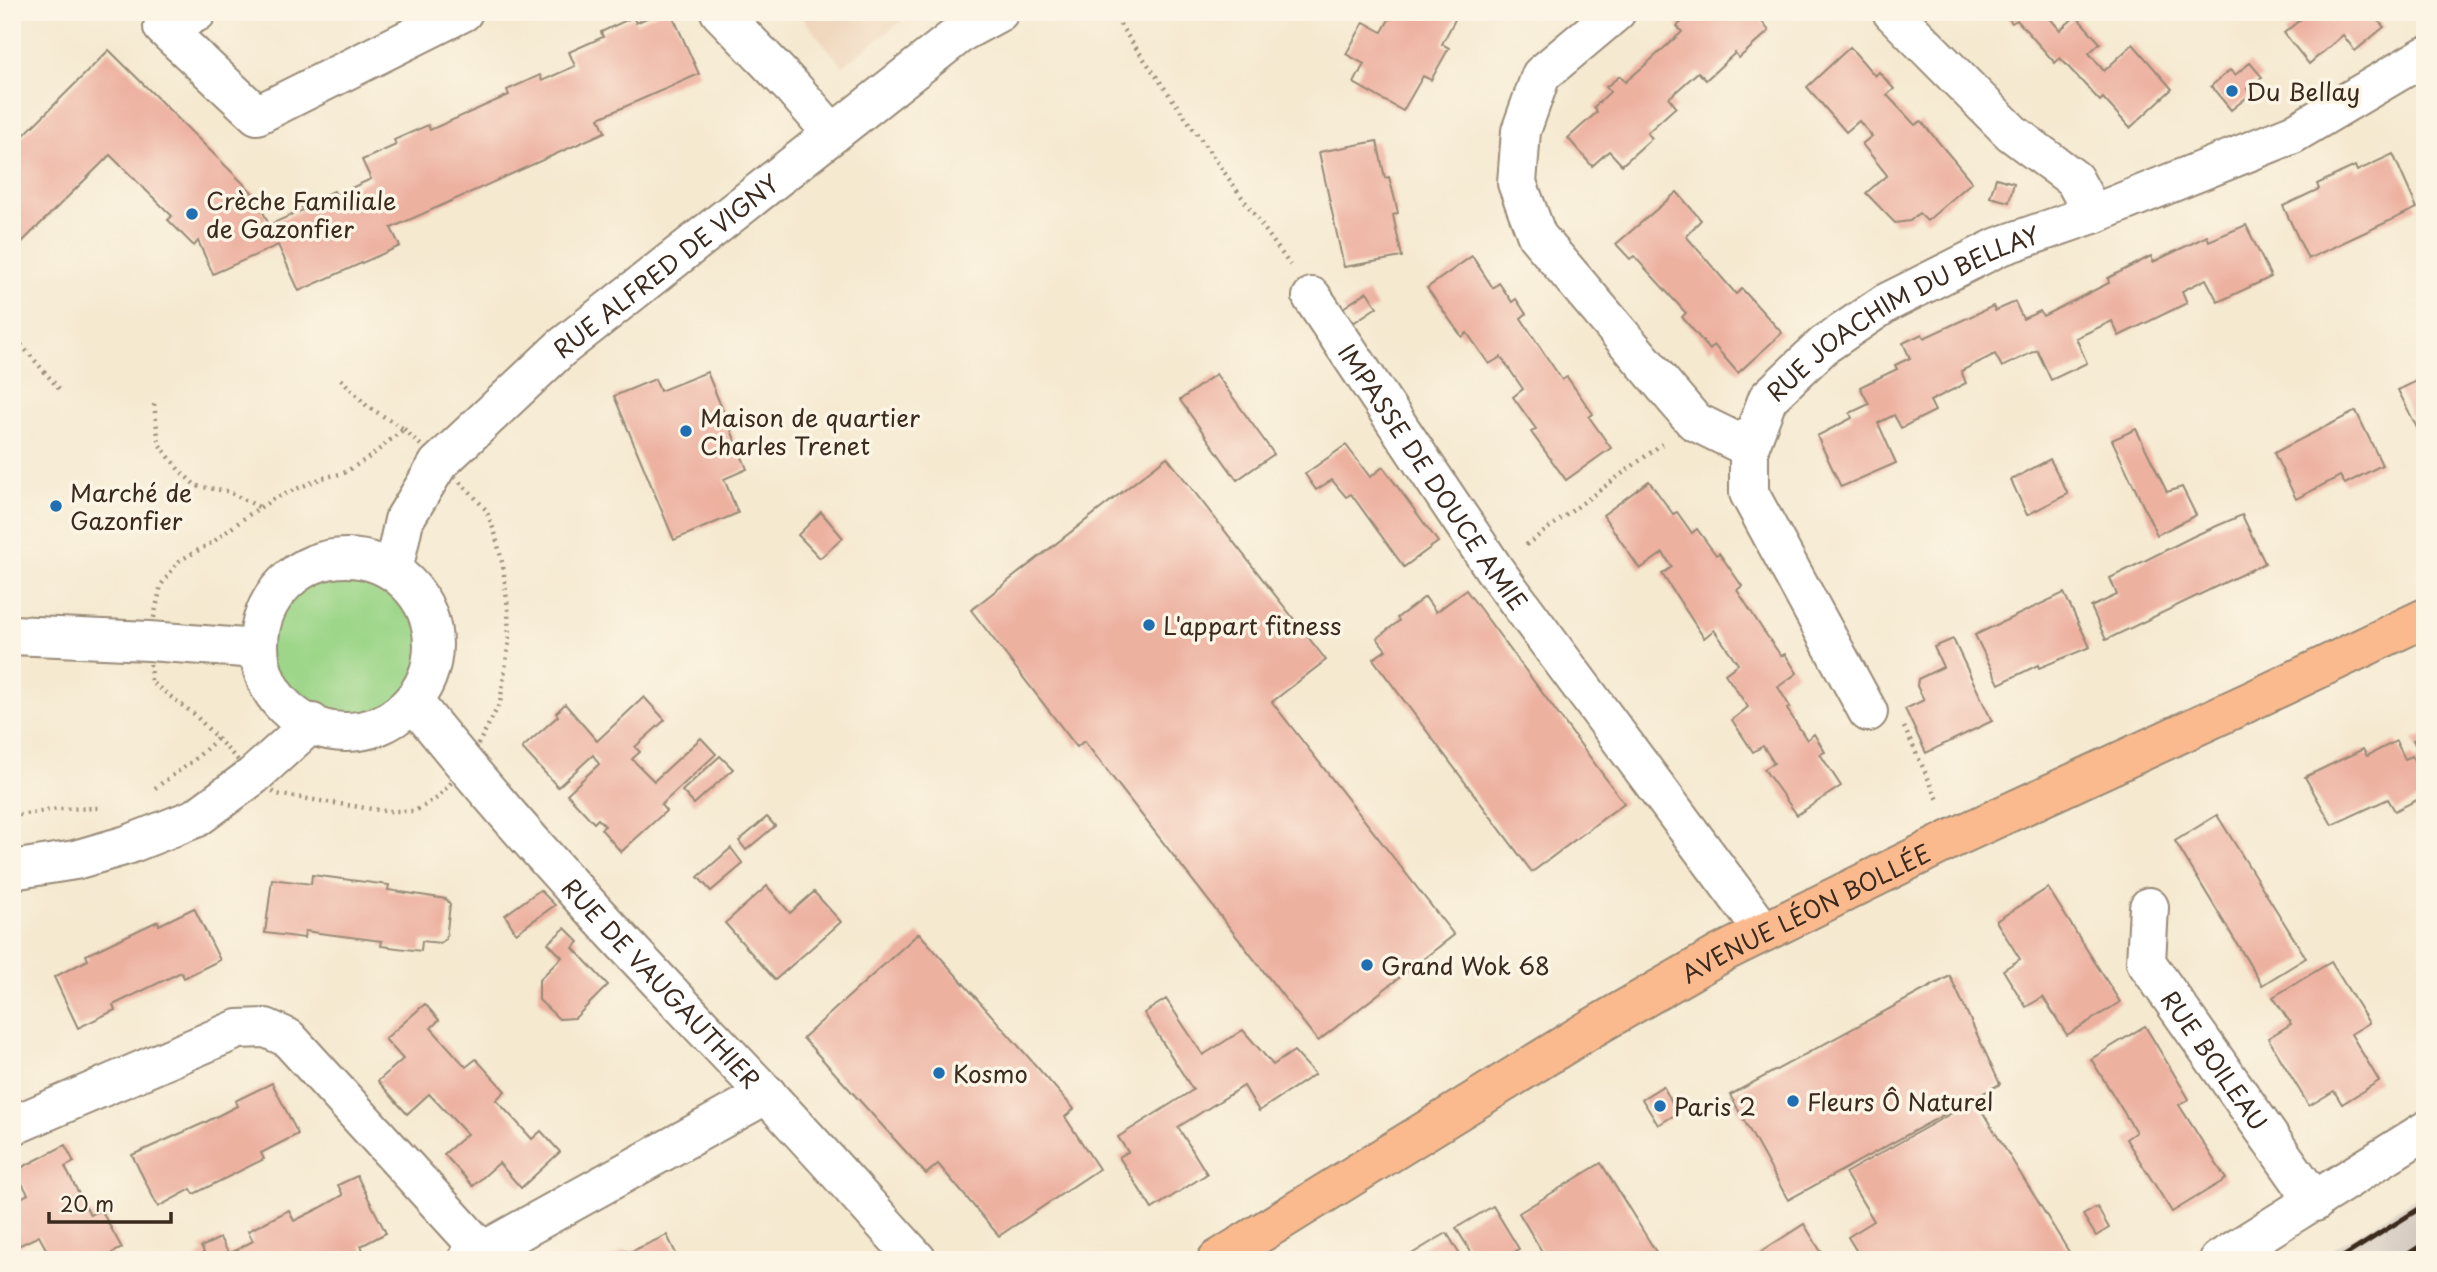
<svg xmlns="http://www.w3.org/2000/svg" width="2437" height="1272" viewBox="0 0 2437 1272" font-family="'Playpen Sans',sans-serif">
	<rect width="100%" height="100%" fill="#fcf5e5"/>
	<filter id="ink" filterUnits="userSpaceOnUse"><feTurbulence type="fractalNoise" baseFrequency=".0143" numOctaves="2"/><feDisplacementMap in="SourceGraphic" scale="14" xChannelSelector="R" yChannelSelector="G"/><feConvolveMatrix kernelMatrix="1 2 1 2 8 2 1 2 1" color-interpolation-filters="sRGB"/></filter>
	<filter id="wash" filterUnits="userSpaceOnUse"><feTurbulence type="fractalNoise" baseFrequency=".00686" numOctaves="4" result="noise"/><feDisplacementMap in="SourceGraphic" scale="28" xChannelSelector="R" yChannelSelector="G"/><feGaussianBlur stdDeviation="1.57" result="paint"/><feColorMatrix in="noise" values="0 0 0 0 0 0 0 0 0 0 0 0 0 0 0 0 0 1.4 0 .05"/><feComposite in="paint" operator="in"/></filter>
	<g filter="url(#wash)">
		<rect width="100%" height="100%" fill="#f5e9d0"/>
		<path fill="#efd6bc" d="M797 12H913L843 66Z"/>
		<path fill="#cdc2b9" d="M2425 1192V1254L2416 1260H2315Z"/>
		<circle fill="#9dd689" stroke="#6c8054" stroke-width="2" cx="346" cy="645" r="87"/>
		<g id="blocks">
			<g fill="#edb1a0">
				<path d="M660 12H671L699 74 599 118 605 132 391 228 400 246 299 291 278 245 213 274 198 241 194 246 168 220 172 216 110 155 21 243 12 234V132L20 139 109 50 256 196 269 225 303 210 301 205 334 191 336 195 371 179 362 160 396 145 394 140 428 125 430 130 509 95 507 90 540 75 542 81 575 66 569 52 603 37 601 32 633 17 636 23Z"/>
				<path d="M1393 12H1459L1442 44 1449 48 1431 80 1423 76 1403 111 1354 83 1364 64 1346 54 1364 22 1382 32Z"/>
				<path d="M1693 12 1700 15 1704 12H1766L1760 19 1769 31 1739 58 1735 53 1706 80 1698 72 1669 98 1676 107 1647 133 1652 138 1622 165 1609 151 1592 166 1568 138 1597 112 1594 107 1610 92 1606 87 1620 76 1625 82 1644 66 1682 32 1677 26Z"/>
				<path d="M2004 12H2052L2048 16 2060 30 2076 16 2100 43 2089 53 2104 71 2133 44 2172 89 2130 128 2103 98 2100 101 2060 58 2055 63 2017 20 2012 23Z"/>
				<path d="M2305 12H2370L2384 27 2355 51 2343 35 2309 64 2284 33 2307 14Z"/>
				<path d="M1850 47 1875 76 1879 72 1894 89 1887 95 1903 112 1915 125 1921 121 1972 182 1927 221 1919 213 1910 221 1895 223 1866 193 1887 175 1862 144 1872 136 1859 121 1846 132 1807 87Z"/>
				<path d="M2250 63 2262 77 2247 89 2251 94 2231 110 2211 86 2230 70 2235 75Z"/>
				<path d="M1377 141 1385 178 1389 177 1395 200 1398 213 1393 215 1402 257 1344 267 1319 152Z"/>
				<path d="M2393 154 2417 208 2308 259 2283 206 2319 189 2317 184 2338 174 2355 166 2357 171Z"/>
				<path d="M1996 178 2014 183 2009 202 1990 197Z"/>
				<path d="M1677 192 1701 220 1686 236 1736 294 1742 289 1782 333 1738 373 1714 345 1710 350 1682 317 1686 313 1634 256 1630 259 1616 244Z"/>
				<path d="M2246 225 2271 277 2218 302 2206 279 2182 291 2187 303 2119 336 2112 321 2076 338 2087 363 2051 380 2037 350 2002 367 1995 354 1961 371 1966 383 1930 401 1935 411 1901 428 1894 415 1878 423 1896 463 1841 487 1817 436 1852 418 1850 413 1869 404 1860 387 1897 369 1895 365 1910 358 1903 343 1922 334 1924 338 1993 306 1995 311 2015 302 2023 319 2040 311 2043 316 2109 283 2108 278 2151 256 2153 262 2207 236 2209 241Z"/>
				<path d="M1472 256 1493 288 1499 283 1512 302 1516 299 1526 314 1521 318 1530 332 1562 380 1567 377 1593 414 1589 417 1611 448 1566 480 1531 432 1536 429 1513 397 1523 389 1501 357 1489 364 1467 333 1462 337 1427 288Z"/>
				<path d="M1367 292 1377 307 1353 323 1343 308Z"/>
				<path d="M707 372 747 469 724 479 738 513 674 540 614 396 655 379 660 391Z"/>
				<path d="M1216 374 1274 454 1237 480 1180 400Z"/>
				<path d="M2425 377V439L2423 440 2398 390Z"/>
				<path d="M2356 411 2382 465 2345 484 2340 476 2296 499 2274 453Z"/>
				<path d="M2136 429 2167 492 2182 487 2196 515 2157 535 2112 440Z"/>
				<path d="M1346 445 1370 477 1383 467 1438 542 1404 567 1351 494 1346 497 1332 480 1316 490 1305 474Z"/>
				<path d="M1167 457 1326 660 1272 702 1454 935 1318 1041 1084 741 1077 747 971 610Z"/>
				<path d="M2050 459 2068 494 2027 515 2011 480Z"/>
				<path d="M1649 481 1673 514 1677 512 1692 533 1697 529 1716 555 1719 553 1742 586 1737 590 1761 627 1781 656 1785 654 1797 673 1778 687 1790 707 1787 709 1807 740 1814 734 1825 752 1820 754 1841 786 1797 815 1764 769 1774 763 1763 746 1753 752 1732 720 1748 707 1725 674 1738 664 1714 630 1704 638 1662 574 1672 567 1663 553 1640 569 1603 515Z"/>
				<path d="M821 512 843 538 820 558 798 535Z"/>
				<path d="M2242 515 2265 563 2106 640 2091 607 2117 595 2110 578 2196 535Z"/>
				<path d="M1466 590 1624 803 1532 872 1373 659 1386 650 1377 638 1399 621 1397 618 1425 597 1436 612Z"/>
				<path d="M2064 593 2090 647 2039 668 2038 665 1999 684 1975 635Z"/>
				<path d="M1953 639 1992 721 1926 753 1905 709 1924 700 1917 686 1918 679 1943 667 1934 647Z"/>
				<path d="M644 697 665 720 635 747 640 752 632 759 654 781 701 738 716 754 661 805 666 811 621 852 601 829 605 826 598 819 594 823 567 794 599 764 593 755 558 787 522 748 558 716 556 713 565 704 597 741Z"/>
				<path d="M2425 735V796L2395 811 2388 799 2332 825 2305 777 2363 749 2367 756 2396 741 2405 759 2412 756 2415 762 2422 758 2413 740Z"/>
				<path d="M720 756 733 769 694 804 682 791Z"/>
				<path d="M2217 815 2306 958 2262 985 2175 841Z"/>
				<path d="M767 817 775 826 746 850 739 841Z"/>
				<path d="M731 848 743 864 711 891 698 877Z"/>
				<path d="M312 875 389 885 388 890 446 899 450 904 446 939 440 943 422 941 421 951 381 946 382 941 319 933 305 931 304 938 265 933 272 879 311 884Z"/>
				<path d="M767 886 790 913 814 892 841 922 775 980 725 923Z"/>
				<path d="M2048 888 2120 1002 2067 1035 2043 997 2026 1007 2003 970 2020 959 1996 921Z"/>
				<path d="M540 890 555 905 516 933 505 915Z"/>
				<path d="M194 908 220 960 184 978 181 972 113 1005 115 1010 78 1028 54 977 88 960 86 955 158 921 159 925Z"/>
				<path d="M565 928 579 942 573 948 608 985 575 1018 559 1019 539 1000V980L562 957 548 943Z"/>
				<path d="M919 933 1074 1109 1065 1117 1099 1169 999 1236 938 1164 926 1174 803 1038Z"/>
				<path d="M2331 962 2369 1023 2351 1034 2379 1081 2342 1104 2334 1091 2309 1106 2268 1038 2291 1024 2273 997Z"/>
				<path d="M1950 976 2000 1084 1788 1200 1730 1095Z"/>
				<path d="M1166 999 1203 1055 1243 1030 1273 1065 1294 1051 1315 1074 1259 1111 1244 1086 1178 1127 1207 1174 1152 1209 1119 1157 1128 1152 1118 1137 1193 1090 1144 1013Z"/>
				<path d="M425 1004 439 1020 431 1028 466 1067 476 1059 505 1091 496 1100 514 1119 532 1139 541 1131 560 1152 521 1188 499 1163 473 1186 444 1154 467 1134 429 1094 407 1114 378 1081 403 1059 385 1039Z"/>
				<path d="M2145 1026 2189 1099 2179 1105 2226 1179 2172 1212 2126 1139 2136 1132 2091 1059Z"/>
				<path d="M272 1083 298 1134 261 1153 264 1159 194 1194 191 1189 158 1207 132 1155 204 1123 237 1106 235 1101Z"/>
				<path d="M1663 1086 1678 1113 1658 1125 1642 1099Z"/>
				<path d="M1975 1100 2074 1260H1862L1848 1237 1874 1221 1845 1173Z"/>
				<path d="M65 1145 74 1162 65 1167 90 1215 101 1210 122 1248 112 1253 115 1260H52L39 1236 18 1246 12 1235V1203L28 1194 15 1171Z"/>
				<path d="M1601 1163 1661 1260H1547L1519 1213Z"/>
				<path d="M357 1176 386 1233 361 1246 368 1260H195L204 1252 201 1247 220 1238 229 1254 253 1241 248 1231 289 1210 294 1221 320 1208 343 1195 338 1185Z"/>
				<path d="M1493 1206 1519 1249 1502 1260H1476L1456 1228Z"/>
				<path d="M2097 1207 2109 1228 2096 1236 2083 1215Z"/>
				<path d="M1804 1224 1826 1260H1748Z"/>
				<path d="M1447 1233 1463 1260H1402L1433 1241Z"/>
				<path d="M667 1235 679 1260H605L626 1250 628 1253Z"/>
				<path d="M1337 1252 1342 1260H1325Z"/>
			</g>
		</g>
	</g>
	<g filter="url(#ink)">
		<use href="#blocks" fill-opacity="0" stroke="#988a77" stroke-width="2"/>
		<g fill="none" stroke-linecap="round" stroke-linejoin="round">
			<g stroke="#988a77" stroke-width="42">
				<g id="minor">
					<path d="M197 12 163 27 257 115 463 12"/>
					<path d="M720 12 793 88 832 133"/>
					<path d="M1616 12 1541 75 1521 131 1517 183 1537 236 1694 421 1749 448"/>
					<path d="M1892 12 2012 133 2074 179 2093 214"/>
					<path id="s1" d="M1312 297 1494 569 1764 932"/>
					<circle cx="346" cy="645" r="87"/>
					<path id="s2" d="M393 571 404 520 438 464 561 348 962 32 999 12"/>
					<path d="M12 635 149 641 258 649"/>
					<path id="s3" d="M413 701C523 839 645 967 767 1095 818 1149 867 1205 917 1260"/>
					<path id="s4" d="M1868 712 1749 493V448L1768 398 1824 345 1886 303 1998 247 2093 214 2293 134 2425 56"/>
					<path d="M12 870 75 860 127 845 196 818 253 776 312 723"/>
					<path id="s5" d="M2149 907 2146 962 2315 1202"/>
					<path d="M12 1126 238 1029 266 1028 288 1038 483 1252"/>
					<path d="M467 1260 767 1094"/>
					<path d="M2219 1260 2425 1131"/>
				</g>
			</g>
			<g stroke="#988a77" stroke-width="42">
				<g id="major">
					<path id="s6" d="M1217 1260 1592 1028 1722 953 1956 837 2251 701 2425 618"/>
				</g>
			</g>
			<g stroke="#988a77" stroke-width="4.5" stroke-dasharray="2 5" stroke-linecap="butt">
				<path d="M1113 12 1122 28 1290 265"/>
				<path d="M12 334 60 390"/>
				<path d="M341 379 367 406 404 429"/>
				<path d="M154 404 159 444 179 470 196 486 227 491 259 507"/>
				<path d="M404 429 471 493 486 510 495 533 503 566 508 609 509 642 500 703 466 767 437 798 415 811H385L276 794 253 776 194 714 151 682 149 641 161 585 179 561 213 542 247 516 273 499 322 478 344 473 371 456Z"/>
				<path d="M1526 545 1662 444"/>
				<path d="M1904 727 1939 802"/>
				<path d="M155 788 194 760 217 739"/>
				<path d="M12 816 58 809 99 808"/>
			</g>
			<use href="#minor" stroke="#fff" stroke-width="38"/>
			<use href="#major" stroke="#fbba8d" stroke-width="38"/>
			<g stroke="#3b2a1e" stroke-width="5">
				<path d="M2338 1260 2425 1205"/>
				<path d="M2399 1260 2425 1243"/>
			</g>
		</g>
	</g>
	<g fill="#1f6fb2" stroke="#fcf5e5" stroke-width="2.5">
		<circle cx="2232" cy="91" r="7"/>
		<circle cx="192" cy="214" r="7"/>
		<circle cx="686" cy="431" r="7"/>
		<circle cx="56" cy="506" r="7"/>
		<circle cx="1149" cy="625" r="7"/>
		<circle cx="1367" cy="965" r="7"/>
		<circle cx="939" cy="1073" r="7"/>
		<circle cx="1793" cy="1101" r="7"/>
		<circle cx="1660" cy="1106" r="7"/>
	</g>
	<g text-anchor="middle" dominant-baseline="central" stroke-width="7" stroke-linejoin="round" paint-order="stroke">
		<g font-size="24" fill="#3b2a1e" stroke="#fcf5e5" text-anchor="start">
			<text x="2246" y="91">Du Bellay</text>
			<text x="206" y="200">Crèche Familiale<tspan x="206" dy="28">de Gazonfier</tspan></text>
			<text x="700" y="417">Maison de quartier<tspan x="700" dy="28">Charles Trenet</tspan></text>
			<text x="70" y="492">Marché de<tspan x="70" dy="28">Gazonfier</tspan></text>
			<text x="1163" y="625">L'appart fitness</text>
			<text x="1381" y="965">Grand Wok 68</text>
			<text x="953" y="1073">Kosmo</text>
			<text x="1807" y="1101">Fleurs Ô Naturel</text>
			<text x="1674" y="1106">Paris 2</text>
		</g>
		<g font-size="24" fill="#3b2a1e" stroke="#fcf5e5">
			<text stroke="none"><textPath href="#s2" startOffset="420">RUE ALFRED DE VIGNY</textPath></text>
			<text stroke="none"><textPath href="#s4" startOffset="509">RUE JOACHIM DU BELLAY</textPath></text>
			<text stroke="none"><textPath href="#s1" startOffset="217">IMPASSE DE DOUCE AMIE</textPath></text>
			<text stroke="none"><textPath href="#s6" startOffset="684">AVENUE LÉON BOLLÉE</textPath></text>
			<text stroke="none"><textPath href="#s3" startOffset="376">RUE DE VAUGAUTHIER</textPath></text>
			<text stroke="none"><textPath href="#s5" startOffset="175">RUE BOILEAU</textPath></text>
		</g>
	</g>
	<rect width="2437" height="1272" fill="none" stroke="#fcf5e5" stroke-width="42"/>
	<path d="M49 1212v10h122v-10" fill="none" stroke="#3b2a1e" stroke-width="3.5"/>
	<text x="60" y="1212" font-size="21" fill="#3b2a1e" stroke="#fcf5e5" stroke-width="5" paint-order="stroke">20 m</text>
</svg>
